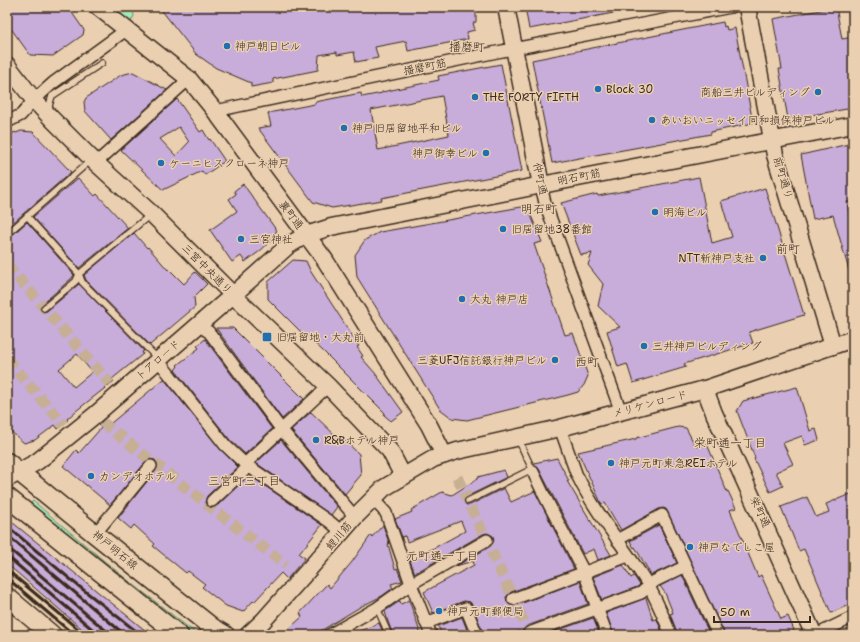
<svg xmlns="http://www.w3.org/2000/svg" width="860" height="642" viewBox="0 0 860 642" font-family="'Shantell Sans','Klee One',sans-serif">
	<rect width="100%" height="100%" fill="#ead0b1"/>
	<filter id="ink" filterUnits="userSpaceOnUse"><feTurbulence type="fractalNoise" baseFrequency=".025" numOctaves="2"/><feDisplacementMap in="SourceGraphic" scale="8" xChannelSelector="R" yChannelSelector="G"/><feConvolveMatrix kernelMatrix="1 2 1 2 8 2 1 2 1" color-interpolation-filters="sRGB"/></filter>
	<g filter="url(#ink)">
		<g fill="#a2eab8" stroke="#6e8a6b">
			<path d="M110 7H132L134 16 130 23Z"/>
			<path d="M33 501 115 570 198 635H192L113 573 30 504Z"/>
		</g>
		<g fill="#c8acda" stroke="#3b2a1e" fill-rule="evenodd">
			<path d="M7 7H68L84 30 83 35 53 56 30 55 7 23Z"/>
			<path d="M159 7H476V22L473 23 475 30 467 32 468 39 408 51 406 41 375 47 378 58 356 62 354 52 337 55V52L319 55 318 70 273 79V83L251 87V83L216 68 196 54Z"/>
			<path d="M525 7H619V12L529 29Z"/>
			<path d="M836 7 842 39 853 37V108L788 119 779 69H782L773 19Z"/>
			<path d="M723 22 724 27 726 26 727 30 735 28 753 123 711 132V134L552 163 532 60Z"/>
			<path d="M501 64 522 171 381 198 382 200 332 208 313 202 258 128 271 126 268 113 315 104V102L361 93 362 97 382 93V92L439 80 438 76ZM442 96 449 135 378 150 371 110Z"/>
			<path d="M133 72 167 90 111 140 85 111 84 102 86 98 121 75Z"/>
			<path d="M177 99 200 132 203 130 209 140 210 139 225 161 205 175 202 171 163 190 121 150ZM179 127 189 142 176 156 160 139Z"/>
			<path d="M21 131 33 132 71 172 7 228V137L15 132 16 133Z"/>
			<path d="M853 143V201L847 202 851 224 853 223V273L850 274 833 215 813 219 801 155Z"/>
			<path d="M699 177 712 243 732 237 721 201 765 188 804 315 749 332 753 343 684 364 686 367 633 383 627 364 618 367 607 331 620 327 598 306 603 284 588 265 592 253 581 255 561 203 597 194 598 196Z"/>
			<path d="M78 178 95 196 97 194 128 228 79 268 33 217Z"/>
			<path d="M243 184 277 231 269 238 271 241 260 251 245 262 241 256 232 262 210 230 237 211 229 199 236 194 234 191Z"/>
			<path d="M527 206 542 242 534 244 565 335 573 333 588 376 584 385 578 392 568 395 467 420 452 418 440 409 357 277 355 255 365 240 380 232Z"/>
			<path d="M27 222 74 275 72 278 41 305 40 308 41 311 44 312 47 311 79 284 144 351 142 352 143 354 112 379 114 381 76 411 67 419 68 420 58 429 55 425 35 440 24 443 7 428V238L10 237ZM77 354 92 372 74 387 59 369Z"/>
			<path d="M134 233 147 248 148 247 168 270 169 269 184 284 195 272 207 284 194 297 195 307 150 345 86 280 84 275Z"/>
			<path d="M293 260 306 261 311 272 359 346 357 347 363 356 361 357 375 373 403 412 391 421 384 415 385 413 324 352 307 336 306 337 268 299V282Z"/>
			<path d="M216 328H233L304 399 282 419Z"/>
			<path d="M205 339 272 429 245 454 230 440 175 370 178 366 177 365 199 348 197 346Z"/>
			<path d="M164 379 220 449 238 467 207 496 205 502 207 506 213 508 217 506 249 475 322 525 299 554 305 558 287 579 281 573 254 602 253 601 243 612 226 606 202 587 205 584 188 571 186 573 153 546 155 544 134 525 131 529 118 518 156 470 158 464 155 460 149 459 146 462 110 505 63 466 76 450 79 453 101 428 98 425 105 419 111 423Z"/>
			<path d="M797 387 810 431 816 429 819 440 805 445 802 436 783 443 793 464 776 472 783 486 770 492 754 459 755 458 737 411 743 401Z"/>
			<path d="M311 412 339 439 341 437 359 454 361 475 345 494 291 430Z"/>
			<path d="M678 427 686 428 696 447 707 444 727 492 728 491 736 508 730 510 758 577 761 575 781 619 788 616 794 630 792 635H725L666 509 663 508 659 509 621 530 605 503 602 504 601 503 578 452 636 439V438Z"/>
			<path d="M281 440 337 507 331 515 256 463Z"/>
			<path d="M557 458 569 481H567L611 555 598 560 594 549 583 554 539 469 534 463Z"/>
			<path d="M504 470 507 477 466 497 464 500V503L467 505H470L504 488 511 502 535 491 574 569 511 592 506 597 507 602 511 606H515L580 581 588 604 527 626 523 629 522 635H521L519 631 511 635H484L472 605 470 602 464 601 433 613 424 592 474 565 473 561 456 566 491 546 494 540 493 536 487 533 483 534 415 573 410 561 465 531 461 521 407 542 405 536 402 537 395 519 412 512 411 510 442 492 452 495 477 479 478 477Z"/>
			<path d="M853 493V603L831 613 804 549 799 551 781 507 807 497 816 517 829 512 826 504Z"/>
			<path d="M7 518 151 635H89L7 564Z"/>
			<path d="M383 525 389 543 388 544 395 569 397 568 402 581 391 584 393 588 382 596 360 607 314 635H282L302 617 300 613 327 584 330 588 352 562 371 535 372 537Z"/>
			<path d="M659 525 677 563 651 575 635 547 634 548 630 541Z"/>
			<path d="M623 565 631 578 634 576 640 585 637 587 602 600 593 577Z"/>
			<path d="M682 575 710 635H678L670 614 673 613 665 593 660 586Z"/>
			<path d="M646 598 653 620 657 619 663 635H614L606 613Z"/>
			<path d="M409 600 421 635H393L387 619 385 611 400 601 401 604Z"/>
			<path d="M462 617 469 635H442L438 626Z"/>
			<path d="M593 618 600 635H544Z"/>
			<path d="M379 623 384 635H350Z"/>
		</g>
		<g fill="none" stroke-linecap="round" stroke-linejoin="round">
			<g stroke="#c7af94" stroke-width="11" stroke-dasharray="11 5.5" stroke-linecap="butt">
				<path d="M7 265 110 384"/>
				<path d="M7 359 64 425"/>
				<path d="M102 422 208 505 286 565"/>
				<path d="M457 477 530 635"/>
			</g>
			<g stroke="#3b2a1e" stroke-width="8">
				<g id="lane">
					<path d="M50 111 49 106 52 96 102 63"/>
					<path d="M27 216 79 274 82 282 158 359"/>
					<path d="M7 234 91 160"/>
					<path d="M44 308 76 281 79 274 150 215"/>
					<path d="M518 439 533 471"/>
					<path d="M468 501 532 469"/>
					<path d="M377 608 389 635"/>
				</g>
			</g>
			<g stroke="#3b2a1e" stroke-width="14">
				<g id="street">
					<path d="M215 111 497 52 731 7"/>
					<path d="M7 122 21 115 34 100 53 83 126 30"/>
					<path d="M96 163 189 79"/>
					<path d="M541 185 545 203 621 412"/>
					<path d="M198 325 209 332 281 429 355 517"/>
					<path d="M158 360 225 445 245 464 330 522 342 532"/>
					<path d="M560 428 576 473"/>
					<path d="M533 472 544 495 584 572 607 635"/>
					<path d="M578 477C596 514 623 545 645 580 656 597 663 616 671 635"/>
					<path d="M373 499 386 513 411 584 431 635"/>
					<path d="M212 501 245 470V464L328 386"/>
					<path d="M95 534 151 466"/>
					<path d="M617 540 662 515 718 635"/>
					<path d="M513 599 628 556"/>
					<path d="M426 623 466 608 477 635"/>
					<path d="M529 633 641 593 655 581 686 566"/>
					<path d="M329 635 377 608 411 584 487 540"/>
					<path d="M816 635 853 617"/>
				</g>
			</g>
			<g stroke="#3b2a1e" stroke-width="19">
				<g id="secondary">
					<path d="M98 7 189 79 215 111 325 260 429 425 444 455"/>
					<path d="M506 7 541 185"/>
					<path d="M747 7 775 155 833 346"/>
					<path d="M7 65 34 100 52 119 96 163 152 214 233 295 328 386 390 451 403 476"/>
					<path d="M705 389 714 413 814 635"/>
					<path d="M7 479 38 461 95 415 233 295 289 245 306 235 331 227 557 182 853 125"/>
					<path d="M248 635 263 621 342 532 355 517 384 488 433 459 457 451 560 428 705 389 853 339"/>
				</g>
			</g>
			<g stroke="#3b2a1e" stroke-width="21">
				<g id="primary">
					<path d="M7 462 95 534 213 628 225 635"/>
					<path d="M7 497 179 635"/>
					<path d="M7 597 52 635"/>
				</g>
			</g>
			<use href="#lane" stroke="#ead0b1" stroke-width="5.5"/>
			<use href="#street" stroke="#ead0b1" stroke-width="11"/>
			<use href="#secondary" stroke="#ead0b1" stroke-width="16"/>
			<use href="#primary" stroke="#ead0b1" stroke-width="18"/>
			<g stroke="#3b2a1e" stroke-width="3">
				<path d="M7 526 76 584 141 635"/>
				<path d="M7 535 125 635"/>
				<path d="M7 547 111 635"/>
				<path d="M7 556 99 635"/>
				<path d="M7 570 85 635"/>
				<path d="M7 578 74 635"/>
			</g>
		</g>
	</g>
	<g fill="#1f6fb2" stroke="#ead0b1" stroke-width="1.5">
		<circle cx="227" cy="46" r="4"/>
		<circle cx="598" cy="89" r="4"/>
		<circle cx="818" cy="92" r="4"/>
		<circle cx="475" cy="97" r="4"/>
		<circle cx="652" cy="120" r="4"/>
		<circle cx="344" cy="128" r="4"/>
		<circle cx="486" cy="153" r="4"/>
		<circle cx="161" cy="163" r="4"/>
		<circle cx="655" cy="212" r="4"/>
		<circle cx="503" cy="229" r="4"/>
		<circle cx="241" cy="239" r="4"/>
		<circle cx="763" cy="258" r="4"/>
		<circle cx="462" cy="299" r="4"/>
		<rect x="262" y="332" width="10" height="10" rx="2"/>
		<circle cx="644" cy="346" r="4"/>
		<circle cx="555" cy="360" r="4"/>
		<circle cx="316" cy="440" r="4"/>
		<circle cx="611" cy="463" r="4"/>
		<circle cx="91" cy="476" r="4"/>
		<circle cx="690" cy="547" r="4"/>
		<circle cx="439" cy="611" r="4"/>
	</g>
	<g text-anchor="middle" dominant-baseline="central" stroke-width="3" stroke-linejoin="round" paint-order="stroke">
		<g font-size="11" fill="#3b2a1e" stroke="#ead0b1" text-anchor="start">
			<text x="235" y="46">神戸朝日ビル</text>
			<text x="606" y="89">Block 30</text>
			<text x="810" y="92" text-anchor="end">商船三井ビルディング</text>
			<text x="483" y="97">THE FORTY FIFTH</text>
			<text x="660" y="120">あいおいニッセイ同和損保神戸ビル</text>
			<text x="352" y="128">神戸旧居留地平和ビル</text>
			<text x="478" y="153" text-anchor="end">神戸御幸ビル</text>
			<text x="169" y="163">ケーニヒスクローネ神戸</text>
			<text x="663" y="212">明海ビル</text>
			<text x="511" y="229">旧居留地38番館</text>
			<text x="249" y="239">三宮神社</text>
			<text x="755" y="258" text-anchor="end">NTT新神戸支社</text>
			<text x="470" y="299">大丸 神戸店</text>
			<text x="276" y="337">旧居留地・大丸前</text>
			<text x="652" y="346">三井神戸ビルディング</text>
			<text x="547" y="360" text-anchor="end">三菱UFJ信託銀行神戸ビル</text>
			<text x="324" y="440">R&amp;Bホテル神戸</text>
			<text x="619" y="463">神戸元町東急REIホテル</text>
			<text x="99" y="476">カンデオホテル</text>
			<text x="698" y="547">神戸なでしこ屋</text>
			<text x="447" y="611">神戸元町郵便局</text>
		</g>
		<g font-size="11" fill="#3b2a1e" stroke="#ead0b1">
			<text transform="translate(425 67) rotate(-12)">播磨町筋</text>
			<text transform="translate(579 177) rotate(-11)">明石町筋</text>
			<text transform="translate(783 178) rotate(74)">前町通り</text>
			<text transform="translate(540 179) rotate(78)">仲町通</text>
			<text transform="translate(291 215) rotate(53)">裏町通</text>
			<text transform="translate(207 269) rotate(45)">三宮中央通り</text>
			<text transform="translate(158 360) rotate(-41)">トアロード</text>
			<text transform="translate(650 404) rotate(-15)">メリケンロード</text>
			<text transform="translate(760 512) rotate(65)">栄町通</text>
			<text transform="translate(339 536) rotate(-50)">鯉川筋</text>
			<text transform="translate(115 550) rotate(39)">神戸明石線</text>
		</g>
		<g font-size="12" fill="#3b2a1e" stroke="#ead0b1">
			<text x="467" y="47">播磨町</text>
			<text x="539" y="209">明石町</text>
			<text x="788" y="249">前町</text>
			<text x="587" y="362">西町</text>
			<text x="730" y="443">栄町通一丁目</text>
			<text x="244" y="481">三宮町三丁目</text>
			<text x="442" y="556">元町通一丁目</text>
		</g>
	</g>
	<rect width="860" height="642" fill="none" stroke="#ead0b1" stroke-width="24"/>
	<rect x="12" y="12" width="836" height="618" fill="none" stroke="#3b2a1e" stroke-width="1.5" filter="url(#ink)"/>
	<path d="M714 616v6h96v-6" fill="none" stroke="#3b2a1e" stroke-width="2"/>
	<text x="720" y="616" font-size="12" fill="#3b2a1e" stroke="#ead0b1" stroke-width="3" paint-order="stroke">50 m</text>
</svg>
